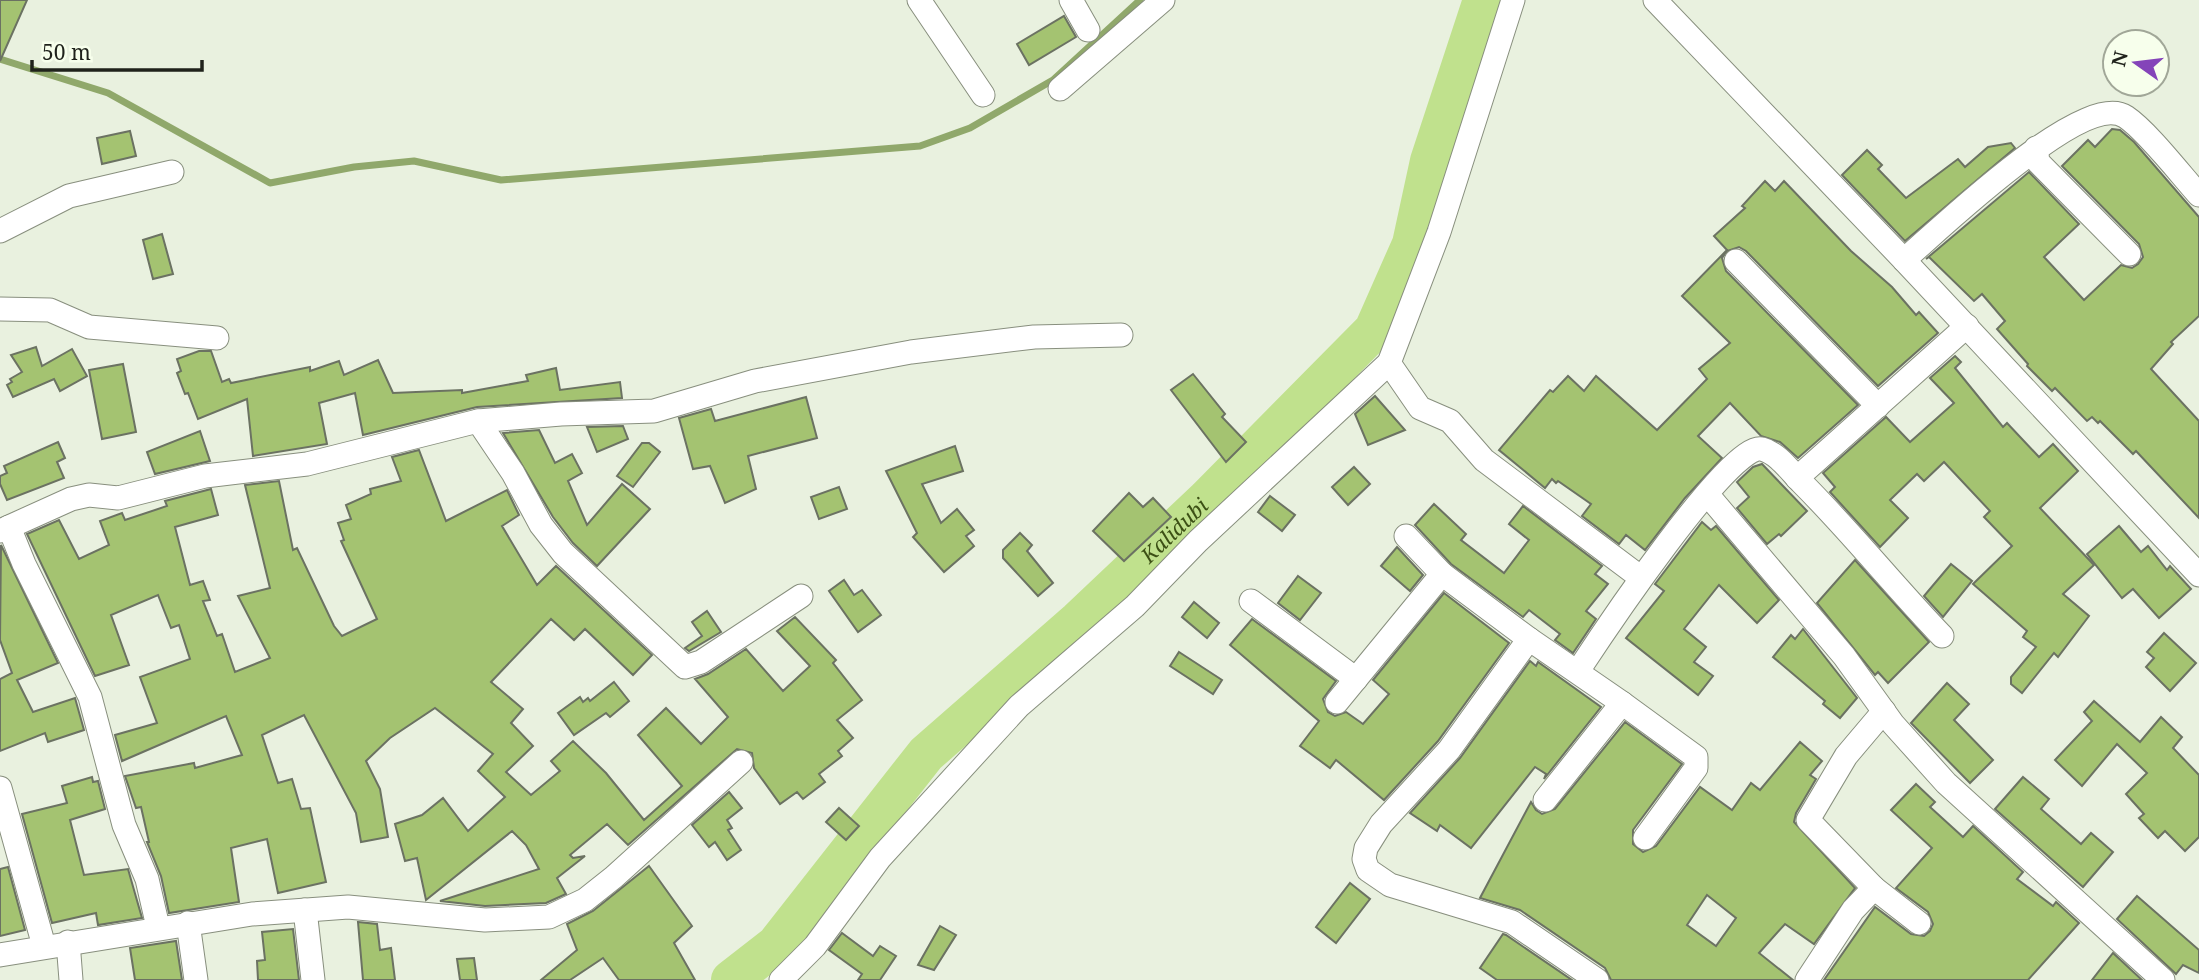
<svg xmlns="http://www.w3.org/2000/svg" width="2199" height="980" viewBox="0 0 2199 980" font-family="'Noto Serif',serif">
	<rect width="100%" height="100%" fill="#e9f1df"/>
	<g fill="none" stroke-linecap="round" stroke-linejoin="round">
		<path stroke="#90a86b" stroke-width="7" d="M0 59 108 93 270 183 354 167 414 161 501 180 920 146 970 128 1053 80 1140 0"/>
		<path stroke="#c0e18d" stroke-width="40" id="s1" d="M731 980 776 945 926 754 1078 621 1207 499 1374 330 1412 244 1430 161 1483 0"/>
	</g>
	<g fill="#a4c371" stroke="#6b7262" stroke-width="2" fill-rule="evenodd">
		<path d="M0 0H27L0 61Z"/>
		<path d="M1064 16 1076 37 1029 65 1017 44Z"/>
		<path d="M2112 129 2120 130 2134 142 2199 217V316L2171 342 2173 344 2151 369 2199 421V518L2136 451 2133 454 2100 421 2098 423 2092 417 2087 421 2055 388 2052 391 2027 366 2028 364 1997 329 2005 321 1982 294 1974 301 1929 257 1926 259 2029 172 2079 224 2044 257 2084 300 2121 265 2132 268 2138 264 2143 257 2139 244 2062 166 2088 140 2095 147Z"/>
		<path d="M130 131 136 156 102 164 97 138Z"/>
		<path d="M2011 143 2015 148 1905 241 1842 175 1867 150 1882 165 1878 169 1906 198 1958 159 1965 167 1988 147Z"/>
		<path d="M1765 181 1775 191 1784 181 1851 251 1892 287 1916 315 1919 312 1938 333 1878 386 1746 251 1739 247 1727 251 1722 258 1726 271 1858 405 1798 458 1780 442 1761 436 1730 403 1698 436 1722 458 1685 498 1645 550 1626 535 1619 544 1582 516 1591 504 1558 481 1556 483 1552 479 1545 488 1499 450 1550 390 1553 392 1568 376 1584 391 1596 376 1657 430 1707 379 1699 369 1730 343 1682 296 1727 250 1714 236 1745 208 1742 206Z"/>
		<path d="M162 234 173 274 153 279 143 240Z"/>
		<path d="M36 347 42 366 72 349 87 376 60 391 54 379 13 397 7 385 12 382 10 379 22 372 11 355Z"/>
		<path d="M199 351H211L222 382 229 379 231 383 310 367V371L339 361 344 375 378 360 393 393 462 390V393L528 381 526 375 556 368 560 390 620 382 622 398 477 407 363 435 355 393 319 403 327 444 253 456 247 399 198 419 188 393 185 394 177 373 181 371 177 359Z"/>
		<path d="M1955 356 1961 362 1955 368 2003 427 2007 423 2039 457 2053 444 2078 471 2040 508 2094 565 2063 594 2089 616 2058 657 2054 653 2022 693 2011 684V677L2036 647 2023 637 2027 631 1973 584 2012 546 1984 517 1990 511 1944 462 1924 481 1917 474 1890 500 1908 518 1880 547 1830 492 1835 487 1823 473 1886 417 1910 442 1954 403 1930 378Z"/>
		<path d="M123 364 136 432 102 439 89 370Z"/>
		<path d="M1193 374 1225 414 1222 417 1246 442 1226 462 1171 390Z"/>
		<path d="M1375 396 1405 430 1368 445 1355 414Z"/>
		<path d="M806 397 817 438 748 456 756 489 725 503 710 466 693 469 679 418 711 409 715 421Z"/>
		<path d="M623 426 628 439 597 452 587 427Z"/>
		<path d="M539 430 555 463 572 454 582 473 568 481 587 525 622 484 650 509 597 566 573 543 553 517 503 433Z"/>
		<path d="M200 431 210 461 155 474 147 452Z"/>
		<path d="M58 442 65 458 57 462 64 478 7 500 0 484V476L7 473 4 466Z"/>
		<path d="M642 443H649L660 452 633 487 617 476Z"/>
		<path d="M955 446 963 471 922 484 941 523 957 509 974 530 966 536 974 546 944 572 913 537 917 533 886 471Z"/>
		<path d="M419 450 446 521 507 490 519 515 502 526 537 585 556 566 652 655 633 675 585 629 574 640 551 619 491 682 523 709 511 723 533 746 506 772 531 795 560 771 551 761 573 741 606 773 644 820 682 786 638 735 666 708 701 744 728 717 695 679 708 674 746 649 783 691 810 666 777 631 795 617 836 660 833 663 862 700 837 720 853 738 838 751 842 756 819 774 825 782 803 799 797 792 780 804 754 768 752 753 737 749 628 845 607 824 570 855 573 858 585 856 557 878 566 894 546 903 485 906 440 901 539 869 526 845 512 831 426 900 417 858 405 861 395 824 422 815 443 798 468 831 505 797 478 771 493 754 435 708 390 738 366 761 380 789 388 837 361 842 356 813 304 715 262 735 278 783 292 779 301 809 310 808 326 882 278 893 267 839 231 848 239 902 169 913 161 876 147 842H149L141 807 136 808 125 776 194 763 195 768 242 755 226 716 122 761 115 735 157 723 140 677 190 659 179 625 171 628 158 595 111 615 129 665 95 676 27 534 59 520 79 559 109 545 100 521 122 513 125 520 167 506 165 501 211 489 218 515 175 527 190 585 203 581 210 600 203 601 217 636 222 634 235 672 270 658 238 596 270 588 245 485 279 481 293 550 297 548 334 626 342 636 377 619 341 541 344 540 338 523 351 519 346 505 371 494 370 489 401 481 392 457Z"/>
		<path d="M1762 464 1807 511 1781 536 1779 534 1767 544 1737 508 1749 497 1737 482 1753 467Z"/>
		<path d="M1354 467 1370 484 1348 505 1332 487Z"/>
		<path d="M839 487 847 509 819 519 811 497Z"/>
		<path d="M1129 493 1143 507 1153 498 1171 517 1124 561 1093 531Z"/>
		<path d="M1270 496 1295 515 1282 531 1258 512Z"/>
		<path d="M1434 504 1466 534 1461 540 1504 573 1529 540 1509 524 1523 506 1602 566 1595 574 1608 584 1586 611 1596 619 1573 653 1555 640 1560 634 1529 610 1523 617 1451 564 1415 525Z"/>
		<path d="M1702 522 1711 530 1716 526 1779 600 1757 623 1719 585 1684 629 1706 647 1694 662 1713 676 1698 695 1626 638 1664 591 1655 584Z"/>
		<path d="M2119 526 2141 552 2148 546 2167 570 2170 566 2191 589 2159 618 2133 589 2122 598 2087 554Z"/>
		<path d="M1020 533 1032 545 1027 551 1053 583 1038 596 1003 558V550Z"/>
		<path d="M1 545 58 663 17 680 33 712 75 698 84 730 48 742 45 733 0 751V679L12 673 0 640Z"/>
		<path d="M1397 547 1423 575 1410 591 1381 566Z"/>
		<path d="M1855 560 1929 642 1888 683 1878 672 1875 675 1817 603Z"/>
		<path d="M1951 564 1972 581 1943 617 1924 596Z"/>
		<path d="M1298 576 1321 593 1300 620 1278 603Z"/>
		<path d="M844 580 854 595 862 590 881 615 858 632 829 591Z"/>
		<path d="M1444 593 1509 643 1438 741 1384 800 1336 760 1330 768 1300 746 1319 721 1230 645 1252 619 1336 681 1323 699 1328 712 1335 716 1346 712 1363 724 1389 694 1373 680Z"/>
		<path d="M1194 602 1219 623 1207 638 1182 617Z"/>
		<path d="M707 611 721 632 689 651 685 648 702 636 692 622Z"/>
		<path d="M1803 629 1857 698 1840 718 1823 704 1825 701 1773 657 1791 635 1795 639Z"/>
		<path d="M2164 633 2196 663 2170 691 2146 667 2154 658 2147 652Z"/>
		<path d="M1179 652 1222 680 1213 694 1170 666Z"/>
		<path d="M1530 661 1536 666 1538 662 1601 707 1544 779 1546 774 1535 767 1471 848 1440 825 1437 831 1410 813 1460 758Z"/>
		<path d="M614 682 629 701 610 717 606 713 574 735 558 713 580 697 583 702 588 698 590 701Z"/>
		<path d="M1947 683 1969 704 1954 720 1993 760 1970 783 1911 723Z"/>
		<path d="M2094 701 2140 742 2161 717 2182 737 2173 748 2199 775V837L2185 851 2165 831 2158 838 2139 818 2144 814 2126 794 2147 773 2117 744 2082 786 2055 760 2092 721 2084 712Z"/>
		<path d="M1625 722 1682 764 1633 830V844L1643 852 1656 846 1700 787 1732 810 1751 783 1760 790 1800 742 1822 761 1810 775 1816 779 1796 813 1794 822 1855 888 1814 944 1785 924 1759 953 1793 980H1611L1605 968 1520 910 1480 898 1531 802 1536 810 1542 814 1555 809ZM1707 895 1736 918 1716 946 1687 925Z"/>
		<path d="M92 777 93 782 98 781 105 809 70 820 84 875 128 869 142 918 98 925 96 913 52 923 22 814 67 803 62 786Z"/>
		<path d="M2023 777 2049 799 2041 809 2081 844 2091 833 2113 852 2083 887 1995 809Z"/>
		<path d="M1916 784 1935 802 1930 807 1963 837 1973 826 2023 872 2017 879 2053 906 2056 902 2079 923 2028 980H1824L1875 907 1911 934 1924 936 1930 931 1933 924 1928 912 1896 888 1932 848 1891 810Z"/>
		<path d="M729 792 742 808 727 820 732 828 728 830 741 850 727 860 715 842 709 847 692 825Z"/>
		<path d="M839 808 859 826 846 840 826 822Z"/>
		<path d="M649 866 692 926 674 943 695 980H619L603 958 570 980H541L577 950 567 924 593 911Z"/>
		<path d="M8 867 25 930 0 936V869Z"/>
		<path d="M1350 883 1370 899 1336 943 1316 927Z"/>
		<path d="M2137 896 2199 950V973L2183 965 2176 974 2117 919Z"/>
		<path d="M358 922 377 924 380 950 391 948 395 980H363Z"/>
		<path d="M940 926 956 935 934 970 918 965Z"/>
		<path d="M293 929 299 980H258L257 961 265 960 262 932Z"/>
		<path d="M842 933 873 956 880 946 896 956 880 980H858L862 974 829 950Z"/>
		<path d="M1503 934 1506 935 1572 980H1497L1480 968Z"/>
		<path d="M176 941 182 980H135L130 948Z"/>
		<path d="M2113 953 2142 980H2092Z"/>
		<path d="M474 958 477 980H460L457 959Z"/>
	</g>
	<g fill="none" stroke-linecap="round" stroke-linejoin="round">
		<g stroke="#888f7e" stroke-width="25">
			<g id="minor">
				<path d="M919 0 983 95"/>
				<path d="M1071 0 1088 30"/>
				<path d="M1655 0 1904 260 2199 575"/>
				<path d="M1060 89 1163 0"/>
				<path d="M2036 148 2038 162 2129 254"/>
				<path d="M0 231 69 196 172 172"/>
				<path d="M1904 260C1939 230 2084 89 2126 117 2147 131 2181 175 2199 195"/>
				<path d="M1736 261 1878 406"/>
				<path d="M0 309 50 310 89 327 217 338"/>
				<path d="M1389 363 1420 408 1450 421 1484 460 1640 577"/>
				<path d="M478 421 513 473 541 525 563 553 685 667 701 662 801 596"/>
				<path d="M1797 478 1967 326"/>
				<path d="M1707 494 1844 656 1893 724 1946 783 2163 980"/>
				<path d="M9 527 24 564 90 697 124 825 147 879 158 927"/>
				<path d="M0 531 71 499 89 495 118 498 205 476 307 464 478 421 561 414 654 411 755 381 911 352 1034 337 1121 335"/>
				<path d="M1406 536 1442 574 1529 639"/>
				<path d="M1251 601 1356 679"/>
				<path d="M1578 671C1599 639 1731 440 1762 449 1778 453 1790 471 1802 483 1851 532 1894 586 1942 636"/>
				<path d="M1337 702 1442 574"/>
				<path d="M1622 703 1696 757V768L1645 838"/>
				<path d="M1884 711 1846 756 1808 820 1874 888 1919 923"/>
				<path d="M0 788 44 946"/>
				<path d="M1545 800 1622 703 1529 639 1449 750 1381 824 1366 848 1364 859 1368 870 1390 885 1512 922 1597 980"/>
				<path d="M305 910 313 980"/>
				<path d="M188 923 196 980"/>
				<path d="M68 942 71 980"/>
				<path d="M0 955 252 914 348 907 485 920 549 917 585 900 614 877 741 762"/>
				<path d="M781 980 815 946 880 858 1019 706 1135 606 1198 541 1389 363 1439 232 1513 0"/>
				<path d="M1807 980 1853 910 1874 888"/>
			</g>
		</g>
		<use href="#minor" stroke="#fff" stroke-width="23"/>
	</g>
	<g text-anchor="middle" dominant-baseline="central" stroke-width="5" stroke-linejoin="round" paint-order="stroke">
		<g font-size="21" font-style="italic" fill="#3c5015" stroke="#f7ffec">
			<text stroke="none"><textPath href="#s1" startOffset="634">Kalidubi</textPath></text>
		</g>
	</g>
	<g transform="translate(2136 63) rotate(284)"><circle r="33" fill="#f7ffec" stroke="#a1a798" stroke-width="2"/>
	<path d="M0-5L12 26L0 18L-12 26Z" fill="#8444b9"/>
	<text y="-10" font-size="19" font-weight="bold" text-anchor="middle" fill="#1f221b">N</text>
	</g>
	<path d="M32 60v10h170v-10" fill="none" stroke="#1f221b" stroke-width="3.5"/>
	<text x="42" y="60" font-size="21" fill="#1f221b" stroke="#f7ffec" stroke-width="5" paint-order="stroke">50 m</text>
</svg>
